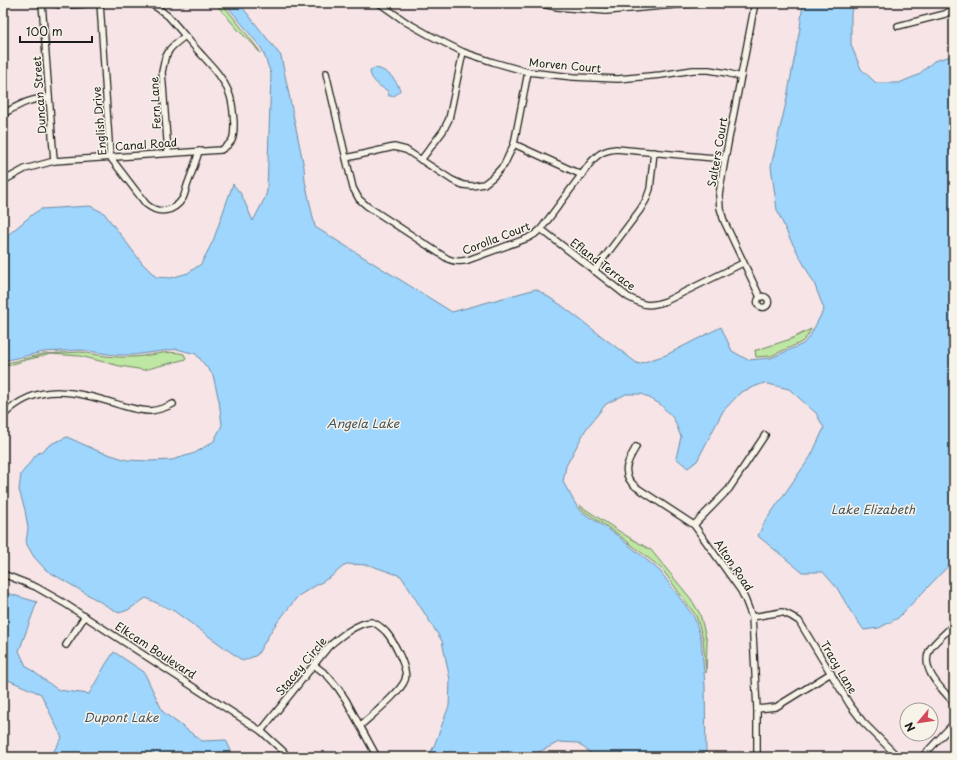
<svg xmlns="http://www.w3.org/2000/svg" width="957" height="760" viewBox="0 0 957 760" font-family="'Playpen Sans',sans-serif">
	<rect width="100%" height="100%" fill="#f6e4e6"/>
	<filter id="ink" filterUnits="userSpaceOnUse"><feTurbulence type="fractalNoise" baseFrequency=".025" numOctaves="2"/><feDisplacementMap in="SourceGraphic" scale="8" xChannelSelector="R" yChannelSelector="G"/><feConvolveMatrix kernelMatrix="1 2 1 2 8 2 1 2 1" color-interpolation-filters="sRGB"/></filter>
	<g filter="url(#ink)">
		<g fill="#bee7a3" stroke="#6d8260">
			<path d="M215 3H222L259 50 260 53 253 44 239 31Z"/>
			<path d="M811 329 808 335 802 342 771 356 756 357 755 350H757L791 339Z"/>
			<path d="M81 352C98 355 114 358 131 357 148 357 167 349 184 354L186 359 144 370 120 366 80 356 51 354 26 360 3 367V364L43 354Z"/>
			<path d="M579 505 625 535 651 550 691 599 700 614 707 642 706 673 703 638 696 616 662 569 619 535 581 509Z"/>
		</g>
		<g fill="#9fd6fe" stroke="#6b8ca4">
			<path d="M225 3H239L281 56 304 167 305 181 315 227 452 312 536 289 561 305 638 364 666 355 721 327 732 351 748 360 771 358 803 344 810 336 824 309 814 283 789 237 777 210 771 166 786 103 800 28 803 3H854L851 13V45L861 69 876 83H899L918 75 934 61 954 55V560L898 618 879 628 864 630 851 612 837 588 823 572H802L758 536 764 523 811 456 824 428 816 413 789 389 764 383 741 392 723 411 697 461 688 468 676 458 681 437 674 419 660 404 642 394H626L606 404 586 429 566 466 563 482 579 510 618 536 660 571 694 617 701 638 705 685 706 757H595L578 743 559 742 529 757H428L434 746 449 706 450 680 442 641 401 576 369 565 346 564 332 576 298 596 273 628 257 655 243 661 174 611 146 598 128 610 119 613 46 570 34 557 26 543 28 528 25 510 19 490 21 474 36 455 53 443 67 437 98 451 127 460 149 461 172 460 195 453 214 441 222 425 219 401 213 375 196 354 177 349 133 355H115L81 350 43 352 3 361V239L33 214 41 209 90 206 104 213 142 263 156 277 171 278 188 273 201 264 213 241 233 184 241 194 253 221 265 198 267 191 271 74 262 49Z"/>
			<path d="M375 68C386 69 397 80 400 90 398 94 394 97 389 96L388 91C381 87 372 82 370 72L371 70Z"/>
			<path d="M3 592 37 602 19 651 26 666 58 690 89 694 106 664 114 652 144 672 163 712 202 741 226 740 234 757H50L62 738 41 694 8 680 3 676Z"/>
		</g>
		<g fill="none" stroke-linecap="round" stroke-linejoin="round">
			<g stroke="#1c1c1c" stroke-width="8">
				<g id="minor">
					<path d="M42 3 54 161"/>
					<path d="M49 3C65 6 81 5 97 3"/>
					<path d="M100 3 110 157 146 204C159 215 174 212 183 198 185 194 186 188 188 183 192 172 196 162 199 151"/>
					<path d="M379 3 406 22 431 36 463 52 493 62 528 72 573 77 618 79 661 75 693 70H709L727 73 741 77"/>
					<path d="M537 3 557 7 606 11 698 3"/>
					<path d="M755 3 725 159 719 195 720 208 724 221 760 297"/>
					<path d="M898 26 945 14 954 8"/>
					<path d="M326 73 353 188 359 199 367 206 448 259C455 262 460 262 468 260L528 238 535 234 541 229 591 162C599 153 603 151 616 149L725 159"/>
					<path d="M3 114C19 105 30 98 49 98"/>
					<path d="M514 144 582 175"/>
					<path d="M168 153 162 72 165 58 170 49 175 44 185 36"/>
					<path d="M346 158 394 147 406 150 452 180 463 185 472 186 484 184 493 177 504 165 514 144 528 72"/>
					<path d="M421 160 443 131 449 119 463 52"/>
					<path d="M3 181 25 169 54 161 221 150C234 142 234 138 234 123 233 112 233 102 229 93 223 77 211 65 200 53 189 41 179 28 168 16 161 11 156 5 147 3"/>
					<path d="M541 229 628 297C645 306 648 307 666 301L743 263"/>
					<path d="M594 271 640 210 646 200 650 189 654 152"/>
					<circle cx="763" cy="302" r="5.5"/>
					<path d="M3 416C37 380 78 392 120 405 130 408 139 411 150 411 158 410 165 408 173 404"/>
					<path d="M636 447C627 462 620 474 636 487L694 525 741 591 745 599 752 617 757 709V757"/>
					<path d="M694 525 729 489 765 435"/>
					<path d="M3 574 36 587 64 603 261 731 283 751 288 757"/>
					<path d="M752 617 782 612 791 616 799 621 850 705 863 722 898 757"/>
					<path d="M954 624C948 631 934 642 930 649 919 669 942 689 954 703"/>
					<path d="M66 645 85 616"/>
					<path d="M314 665 327 675 338 688 346 700 377 757"/>
					<path d="M757 709 776 707 831 673"/>
					<path d="M261 731 329 646C340 637 349 629 362 624 365 623 369 622 371 622 377 623 382 628 386 632 393 640 409 670 405 680 400 693 372 715 360 726"/>
					<path d="M922 757 954 723"/>
				</g>
			</g>
			<use href="#minor" stroke="#f7f3e8" stroke-width="5.5"/>
		</g>
	</g>
	<g text-anchor="middle" dominant-baseline="central" stroke-width="3" stroke-linejoin="round" paint-order="stroke">
		<g font-size="11" fill="#1c1c1c" stroke="#f7f3e8">
			<text transform="translate(565 65) rotate(5)">Morven Court</text>
			<text transform="translate(39 95) rotate(-94)">Duncan Street</text>
			<text transform="translate(155 103) rotate(-93)">Fern Lane</text>
			<text transform="translate(99 121) rotate(-95)">English Drive</text>
			<text transform="translate(146 144) rotate(-4)">Canal Road</text>
			<text transform="translate(717 152) rotate(-80)">Salters Court</text>
			<text transform="translate(496 238) rotate(-21)">Corolla Court</text>
			<text transform="translate(603 264) rotate(37)">Efland Terrace</text>
			<text transform="translate(734 565) rotate(56)">Alton Road</text>
			<text transform="translate(156 650) rotate(33)">Elkcam Boulevard</text>
			<text transform="translate(301 666) rotate(-50)">Stacey Circle</text>
			<text transform="translate(839 667) rotate(59)">Tracy Lane</text>
		</g>
		<g font-size="12" font-style="italic" fill="#435460" stroke="#f7f3e8">
			<text x="363" y="423">Angela Lake</text>
			<text x="873" y="509">Lake Elizabeth</text>
			<text x="121" y="717">Dupont Lake</text>
		</g>
	</g>
	<rect width="957" height="760" fill="none" stroke="#f7f3e8" stroke-width="16"/>
	<rect x="8" y="8" width="941" height="744" fill="none" stroke="#1c1c1c" stroke-width="1.5" filter="url(#ink)"/>
	<g transform="translate(919 722) rotate(241)"><circle r="19" fill="#f7f3e8" stroke="#9f9d96"/>
	<path d="M0-3L7 15L0 10L-7 15Z" fill="#d1495b"/>
	<text y="-6" font-size="11" font-weight="bold" text-anchor="middle" fill="#1c1c1c">N</text>
	</g>
	<path d="M20 36v6h72v-6" fill="none" stroke="#1c1c1c" stroke-width="2"/>
	<text x="26" y="36" font-size="12" fill="#1c1c1c" stroke="#f7f3e8" stroke-width="3" paint-order="stroke">100 m</text>
</svg>
